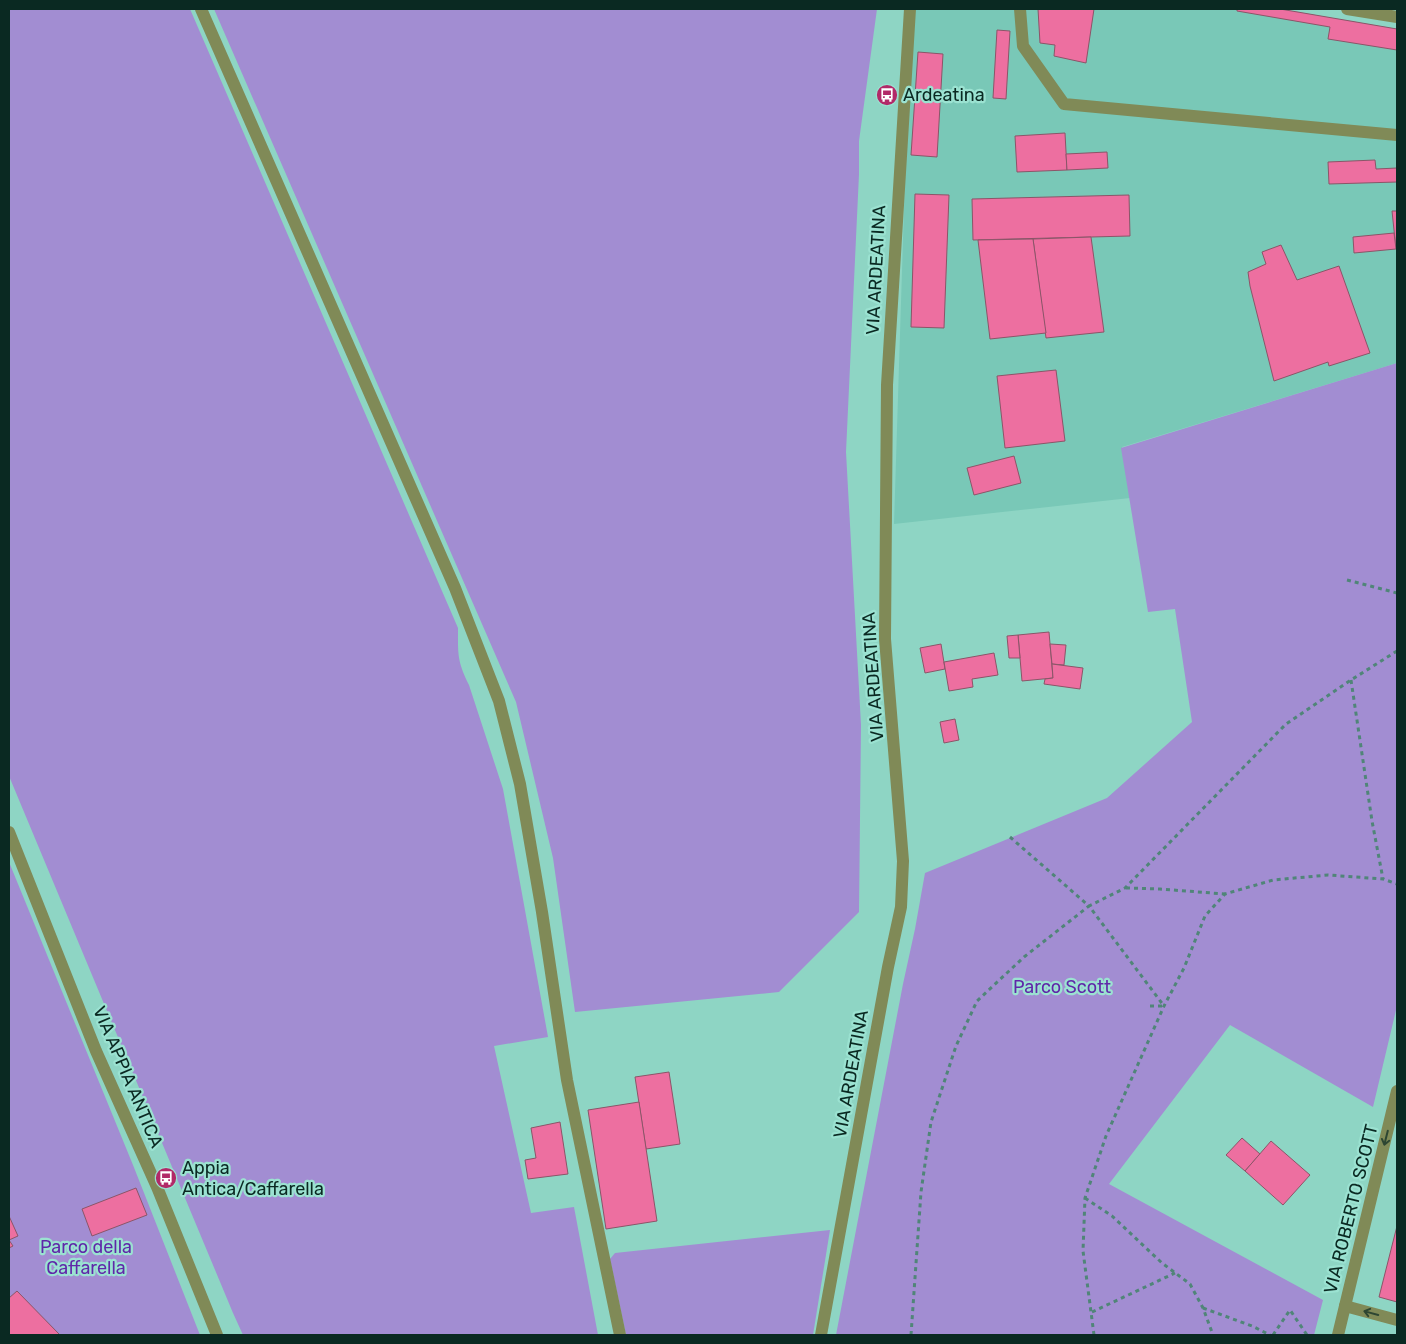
<svg xmlns="http://www.w3.org/2000/svg" width="1406" height="1344" viewBox="0 0 1406 1344" font-family="Rubik,sans-serif">
	<rect width="100%" height="100%" fill="#8ed5c4"/>
	<path fill="#79c8b7" d="M915 9H1280L1397 29V363L1122 447 1130 498 894 524 905 176Z"/>
	<g fill="#a28dd2">
		<path d="M9 9H190L458 628C458 654 457 661 469 685L503 789 548 1037 494 1046 531 1213 574 1207 598 1335H243L233 1313 9 776Z"/>
		<path d="M214 9H877L859 141V174L846 452 861 725 859 912 779 992 575 1012 553 858 516 702Z"/>
		<path d="M1397 363V1006L1373 1107 1230 1025 1109 1184 1323 1300 1314 1335H836L903 984 915 929 925 873 1107 798 1192 722 1175 609 1148 612 1121 448Z"/>
		<path d="M9 862 133 1165 200 1335H9Z"/>
		<path d="M830 1230 813 1335H626L610 1259 615 1253Z"/>
	</g>
	<g fill="#ed6fa0" stroke="#8b5568">
		<path d="M1038 9H1094L1086 63 1054 56 1055 45 1040 43Z"/>
		<path d="M1237 9H1280L1397 29V50L1328 39 1330 27 1237 11Z"/>
		<path d="M997 30 1010 31 1006 99 993 98Z"/>
		<path d="M918 52 943 54 937 157 911 155Z"/>
		<path d="M1065 133 1067 170 1017 172 1015 136Z"/>
		<path d="M1107 152 1108 168 1067 170 1066 154Z"/>
		<path d="M1375 160 1376 169 1397 168V182L1329 184 1328 162Z"/>
		<path d="M915 194 949 195 944 328 911 327Z"/>
		<path d="M1129 195 1130 236 973 240 972 199Z"/>
		<path d="M1392 211H1397V249H1396Z"/>
		<path d="M1394 233 1396 249 1354 253 1353 237Z"/>
		<path d="M1091 237 1104 332 1046 338 1033 239Z"/>
		<path d="M1033 239 1046 333 990 339 978 240Z"/>
		<path d="M1281 245 1297 280 1339 266 1370 353 1329 366 1328 362 1274 381 1250 286 1248 272 1266 264 1262 252Z"/>
		<path d="M1056 370 1065 441 1005 448 997 376Z"/>
		<path d="M1014 456 1021 483 974 495 967 468Z"/>
		<path d="M1049 632 1053 678 1022 681 1018 635Z"/>
		<path d="M1018 635 1020 658H1009L1007 636Z"/>
		<path d="M941 644 945 669 925 673 920 648Z"/>
		<path d="M1050 644 1066 645 1064 665 1052 664Z"/>
		<path d="M994 653 998 675 972 679 973 687 949 691 944 662Z"/>
		<path d="M1052 664 1083 668 1080 689 1044 684 1045 679 1053 678Z"/>
		<path d="M955 719 959 740 944 743 940 722Z"/>
		<path d="M669 1072 680 1144 646 1149 635 1077Z"/>
		<path d="M639 1102 657 1221 606 1229 588 1110Z"/>
		<path d="M560 1122 568 1174 528 1179 525 1160 536 1158 531 1128Z"/>
		<path d="M1242 1138 1260 1154 1245 1171 1226 1155Z"/>
		<path d="M1271 1141 1310 1175 1283 1205 1245 1171Z"/>
		<path d="M136 1188 147 1215 92 1236 82 1209Z"/>
		<path d="M9 1216 18 1236 9 1240 13 1246 9 1248Z"/>
		<path d="M1397 1226V1302L1379 1297Z"/>
		<path d="M17 1291 59 1334 58 1335H9V1298Z"/>
	</g>
	<g fill="none" stroke-linecap="round" stroke-linejoin="round">
		<g stroke="#508578" stroke-width="3" stroke-dasharray="4 4" stroke-linecap="butt">
			<path d="M1347 580 1397 593"/>
			<path d="M1351 680 1372 821 1383 879"/>
			<path d="M1010 837 1089 906 1125 888 1286 724 1351 680 1397 651"/>
			<path d="M1126 888 1160 889 1225 894"/>
			<path d="M1150 1006H1164"/>
			<path d="M1085 1198 1112 1216 1162 1263 1190 1284 1203 1308 1213 1335"/>
			<path d="M1203 1308 1252 1326 1270 1335"/>
			<path d="M1092 1312 1175 1273"/>
			<path d="M911 1335 921 1192 931 1122 956 1046 977 1001 1024 957 1089 906 1164 1006"/>
			<path d="M1094 1335 1083 1251 1085 1198 1106 1136 1164 1006 1184 968 1205 916 1225 894 1273 880 1328 875 1383 879 1397 884"/>
			<path d="M1273 1335 1290 1310 1307 1335"/>
		</g>
		<g stroke="#808a57" stroke-width="12">
			<path d="M201 9 455 588 499 701 520 784 542 912 567 1080 620 1335"/>
			<path d="M1020 9 1023 46 1064 104 1397 135"/>
			<path d="M1347 9 1397 17"/>
		</g>
		<g stroke="#808a57" stroke-width="12">
			<path d="M1345 1306 1397 1320"/>
			<path d="M1338 1335 1397 1091"/>
		</g>
		<g stroke="#808a57" stroke-width="12">
			<path d="M9 832 96 1051 157 1187 217 1335"/>
			<path d="M821 1335 888 967 901 907 903 861 885 639 887 385 910 9"/>
		</g>
	</g>
	<defs><path id="oneway-shaft" d="M-6 0H5M1.5-3L5.5 0L1.5 3" fill="none" stroke-width="1.6" stroke-linecap="round" stroke-linejoin="round" transform="scale(1.25)"/></defs>
	<g stroke="#2d4632">
		<use href="#oneway-shaft" transform="translate(1386 1138) rotate(104)"/>
		<use href="#oneway-shaft" transform="translate(1371 1313) rotate(-165)"/>
	</g>
	<defs>
		<g id="bus-disc" transform="scale(1.125)"><circle r="9.5" fill="#b22968" stroke="#9be2d1"/><path d="M-5-6H5V4H4V6H2V4H-2V6H-4V4H-5ZM-3.5-4V0h7V-4ZM-3.5 1.2v1.5H-2V1.2ZM2 1.2v1.5H3.5V1.2Z" fill="#fff"/></g>
	</defs>
	<g fill-rule="evenodd">
		<use href="#bus-disc" x="887" y="95"/>
		<use href="#bus-disc" x="166" y="1178"/>
	</g>
	<g text-anchor="middle" dominant-baseline="central" stroke-width="4.5" stroke-linejoin="round" paint-order="stroke">
		<g font-size="18" fill="#0a2922" stroke="#9be2d1" text-anchor="start">
			<text x="903" y="95">Ardeatina</text>
			<text x="182" y="1168">Appia<tspan x="182" dy="21">Antica/Caffarella</tspan></text>
		</g>
		<g font-size="18" fill="#0a2922" stroke="#9be2d1">
			<text transform="translate(876 270) rotate(-87)">VIA ARDEATINA</text>
			<text transform="translate(873 677) rotate(-94)">VIA ARDEATINA</text>
			<text transform="translate(851 1074) rotate(-80)">VIA ARDEATINA</text>
			<text transform="translate(128 1077) rotate(67)">VIA APPIA ANTICA</text>
			<text transform="translate(1351 1209) rotate(-76)">VIA ROBERTO SCOTT</text>
		</g>
		<g font-size="18" fill="#6027a9" stroke="#9be2d1">
			<text x="1062" y="987">Parco Scott</text>
			<text x="86" y="1247">Parco della<tspan x="86" dy="21">Caffarella</tspan></text>
		</g>
	</g>
	<rect width="1406" height="1344" fill="none" stroke="#0a2922" stroke-width="20"/>
</svg>
